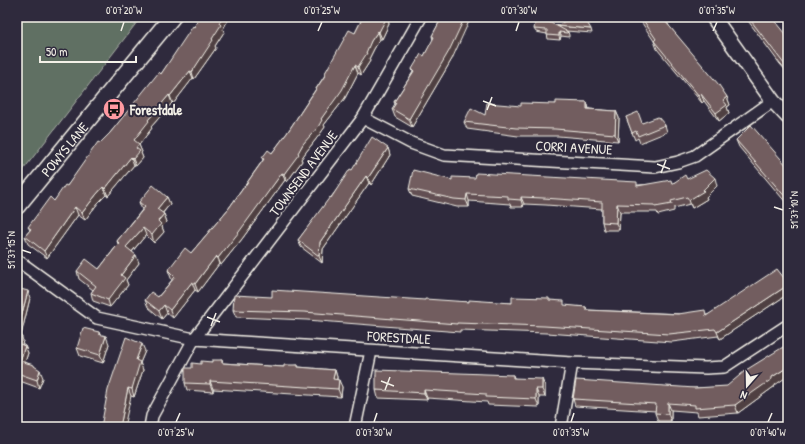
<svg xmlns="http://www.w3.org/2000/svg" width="805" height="444" viewBox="0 0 805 444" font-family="'Patrick Hand',sans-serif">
	<rect width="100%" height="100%" fill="#2f2a3d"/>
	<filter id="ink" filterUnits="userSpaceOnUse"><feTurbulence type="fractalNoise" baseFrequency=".025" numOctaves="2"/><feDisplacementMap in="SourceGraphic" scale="8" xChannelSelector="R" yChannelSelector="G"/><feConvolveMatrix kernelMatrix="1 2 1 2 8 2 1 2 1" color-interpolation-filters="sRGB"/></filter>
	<g filter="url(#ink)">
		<path fill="#606f64" stroke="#aab0a6" d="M17 17H141L17 178Z"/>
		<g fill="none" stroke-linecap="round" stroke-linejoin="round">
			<g stroke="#f4f1e8" stroke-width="14">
				<g id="minor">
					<path d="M363 118 411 143 444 155 655 167 678 162 695 156 773 101"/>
					<path d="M17 260 97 318 194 339 572 363 706 368 724 367 788 325"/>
					<path d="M150 427 152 416 194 339 363 118 421 17"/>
					<path d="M355 427 371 351"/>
					<path d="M561 427 572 363"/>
				</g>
			</g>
			<g stroke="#f4f1e8" stroke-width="17">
				<path id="tertiary" d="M713 17 773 101 788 117"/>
			</g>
			<g stroke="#f4f1e8" stroke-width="19">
				<g id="secondary">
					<path id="s1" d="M17 206 172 17"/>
				</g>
			</g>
			<use href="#minor" stroke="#2f2a3d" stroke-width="11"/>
			<use href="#tertiary" stroke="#2f2a3d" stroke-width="14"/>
			<use href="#secondary" stroke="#2f2a3d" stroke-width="16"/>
		</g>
		<g fill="#625052" stroke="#f4f1e8">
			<path d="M200 17H227L228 20 223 29 224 32 215 46 216 48 194 79 193 78 173 104 172 103 151 127 152 128 139 145 142 152 141 153 143 158 136 166 134 165 108 196 106 195 98 203 85 220 78 215 47 258 28 244 25 236 30 230 28 227 54 201 67 186 100 143 110 133 161 74 194 27Z"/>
			<path d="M363 17H391L388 21 389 24 382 39H380L374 49 369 59 370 61 361 75 358 73 345 98 324 125 325 127 320 134 306 152 301 159 302 161 287 182 285 180 242 239 221 265 219 264 198 292 195 290 173 318 167 313 162 319 148 307 145 300 158 297 172 280 171 278 168 270 191 253 229 208 263 160 262 158 272 153 287 133 325 75V73L355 33Z"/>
			<path d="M442 17 452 59 412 127 395 117 392 109 395 104 394 102 413 72 412 69 424 56 433 40 432 36Z"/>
			<path d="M638 17H665L669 26 727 97 730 105 727 107 729 113 719 121 704 101 702 103 657 49 654 41Z"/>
			<path d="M742 17H772L788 39V73L780 64 746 18 744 19Z"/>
			<path d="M557 26 591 29 592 33 566 31 568 32 569 35V37L561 36 560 40 548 39 547 34 536 32 534 29Z"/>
			<path d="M587 102 589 109 616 111 619 118 618 141 558 136H518L467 129 464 122 485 115 556 104Z"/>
			<path d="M626 117 642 123 665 125 667 132 640 143 638 138 635 140Z"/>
			<path d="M736 140 788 167V205L739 147Z"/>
			<path d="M388 148 390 155 371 185 369 183 323 249 322 263 301 247 298 240 352 170Z"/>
			<path d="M687 179 717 186 706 197 707 199 692 208 690 204 674 208V211L658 215 657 212H620L619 230H604L602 222V209L546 205 524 204 523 207H511L510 204 469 201V207H457L412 196 409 189 452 180 638 185 672 183Z"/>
			<path d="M167 197 170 204 163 213 164 214 167 222 162 227 164 232 154 243 146 235 132 252 139 263 126 280 128 285 110 307 93 301 91 293 93 290 79 279 77 271 99 269 118 244 117 241 142 210 139 202Z"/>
			<path d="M788 283V294L720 339 718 336 672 342 547 333 460 330V332L307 320 236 317 233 310 272 297 512 303 550 300 566 306 586 307 587 310 707 315Z"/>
			<path d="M17 288 30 298 21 335 23 341 22 344 25 346 28 353 25 362 35 367 43 378 39 388 17 380Z"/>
			<path d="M99 332 100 335 109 344 103 363 80 356 77 348Z"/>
			<path d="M145 351 140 363 143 370 134 397 131 396 101 427Z"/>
			<path d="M222 360 223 363 284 367 298 365V367L335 370 337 377V379L342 387 341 397 213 389V392L187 390 185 383 192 368 201 364Z"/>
			<path d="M513 375 514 378 545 386V397H539V407L488 405 487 402 427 398V400L378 398 376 390Z"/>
			<path d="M775 385V386L738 413 698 416 697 412 671 410V421H658L655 413 656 411 575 406 573 399 695 388Z"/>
		</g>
		<g fill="#504142" stroke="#f4f1e8">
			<path d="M223 17H227L228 20 223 29 224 32 215 46 216 48 194 79 192 72 212 39 219 23Z"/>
			<path d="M385 17H391L388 21 389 24 382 39 379 32Z"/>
			<path d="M465 17H471L452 59 412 127 409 119Z"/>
			<path d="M378 31 380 39 374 49 369 59 370 61 361 75 358 67 371 41Z"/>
			<path d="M559 32 561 36 560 40 559 36Z"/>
			<path d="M355 65 358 73 345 98 324 125 325 127 320 134 306 152 301 159 302 161 287 182 284 174 303 144 321 119Z"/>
			<path d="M190 71 193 78 173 104 170 96Z"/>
			<path d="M701 94 704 101 702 103 699 96Z"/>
			<path d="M169 95 172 103 151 127 152 128 139 145 142 152 141 153 143 158 136 166 133 159 134 140 148 120Z"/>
			<path d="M727 97 730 105 727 107 729 113 719 121 716 113 723 100Z"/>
			<path d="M587 102 589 109H587Z"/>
			<path d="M616 111 619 118 618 141 615 134Z"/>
			<path d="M388 148 390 155 371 185 368 178Z"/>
			<path d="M131 157 134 165 108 196 105 189Z"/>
			<path d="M282 173 285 180 242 239 221 265 218 258Z"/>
			<path d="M366 176 369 183 323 249 322 263 319 256 320 242Z"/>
			<path d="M715 178 717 186 706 197 707 199 692 208 689 200 703 190Z"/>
			<path d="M103 187 106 195 98 203 85 220 82 213 96 195Z"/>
			<path d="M467 194 469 201V207L466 200Z"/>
			<path d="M167 197 170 204 160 216 157 209Z"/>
			<path d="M521 197 524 204 523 207 521 200Z"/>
			<path d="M617 204 620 212 619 230 616 223Z"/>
			<path d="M75 207 78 215 47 258 44 251Z"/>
			<path d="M164 214 167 222 162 227 164 232 154 243 152 235 158 221Z"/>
			<path d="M143 228 146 235 129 255 126 247Z"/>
			<path d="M136 255 139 263 126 280 128 285 110 307 108 300 121 275Z"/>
			<path d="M216 256 219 264 198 292 195 284Z"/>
			<path d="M192 282 195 290 173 318 170 310Z"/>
			<path d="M788 285V294L720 339 717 332Z"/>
			<path d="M28 291 30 298 21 335 23 341 20 350 17 343V332Z"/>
			<path d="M164 305 167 313 162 319 159 311Z"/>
			<path d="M106 336 109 344 103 363 100 355Z"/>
			<path d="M142 344 145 351 140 363 143 370 134 397 132 389 136 360Z"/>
			<path d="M25 346 28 353 23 368 20 361Z"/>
			<path d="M788 367V376L775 385V386L738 413 735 405 772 377Z"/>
			<path d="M40 370 43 378 39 388 37 380Z"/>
			<path d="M335 370 337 377 336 386 333 379Z"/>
			<path d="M542 379 545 386V397L542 389Z"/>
			<path d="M339 380 342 387 341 397 338 389Z"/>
			<path d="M210 381 213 389V392L210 384Z"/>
			<path d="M128 388 131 396 124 427H120Z"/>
			<path d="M536 389 539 397V407L536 399Z"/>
			<path d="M424 390 427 398V400L424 393Z"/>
			<path d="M668 403 671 410V421L668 414Z"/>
		</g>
		<g fill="#725d5f" stroke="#f4f1e8">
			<path d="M200 17H223L219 23 221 25 212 39 213 40 192 72 190 71 170 96 169 95 148 120 149 121 134 140 139 144 136 148 140 151 133 159 131 157 105 189 103 187 96 195 82 213 75 207 44 251 25 236 31 229 28 227 50 197 54 201 65 185 67 186 98 142 100 143 110 133 159 72 161 74 193 26 194 27Z"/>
			<path d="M363 17H387L379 32 378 31 371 41 366 53H367L358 67 355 65 342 90 321 119 322 120 318 127 303 144 298 153 299 154 284 174 282 173 239 232 218 258 216 256 195 284 192 282 170 310 164 305 159 311 145 300 151 292 158 297 175 277 168 270 185 248 191 253 229 208 264 159 262 158 268 150 272 153 287 133 326 74 325 73 349 30 355 33Z"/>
			<path d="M442 17H465L449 51 409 119 392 109 396 103 394 102 414 71 412 69 421 54 424 56 434 37 432 36Z"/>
			<path d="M536 17H539L557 26 571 17H584L591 29 557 26 568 32 567 33 559 32V36L547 35V30L534 29Z"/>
			<path d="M641 17H665L667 20 665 21 719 85 727 97 723 100 727 105 716 113 701 94 699 96 654 41 656 39Z"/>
			<path d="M748 17H772L786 34H784L788 39V69Z"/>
			<path d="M556 101 587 102V109L616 111 615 134 555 129 516 128 464 122 471 108 485 115 487 103 521 106V103L556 104Z"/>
			<path d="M638 112 642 123 658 117 665 125 638 136 636 131 632 133 626 117Z"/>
			<path d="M751 125 788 167V200L736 140Z"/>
			<path d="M372 137 388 148 368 178 366 176 320 242 319 256 298 240 330 197 331 198 350 169 352 170Z"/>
			<path d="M413 170 452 180V177L475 178 476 173 637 182V186L671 180 672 184 685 175 687 179 706 170 715 178 703 190 704 191 689 200 687 197 671 201 672 204 655 207 654 205 617 204 616 223 602 222V202L543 198 521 197V200L508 199V196L467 194 466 200 454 199 409 189Z"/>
			<path d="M153 185 167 197 157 209 164 214 158 221 161 224 152 235 143 228 126 247 136 255 121 275 125 278 108 300 91 293 96 286 77 271 86 259 99 269 119 243 117 241 145 207 139 202Z"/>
			<path d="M777 269 788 283V285L717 332 715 329 669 334 544 326 457 323V324L304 312 233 310 234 295 272 297V290L425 300V299L469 302V300L512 303V297L549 298V300L564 301V305L586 307V310L678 314 705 310 706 316Z"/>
			<path d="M17 288 28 291 17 332 20 333 17 343 25 346 20 361 34 365V366L40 370 37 380 17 373Z"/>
			<path d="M83 328 99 332V334L106 336 100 355 77 348Z"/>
			<path d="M126 337 142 344 136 360 140 362 132 389 128 388 120 427H101L108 390Z"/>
			<path d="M788 344V367L772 377V379L735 405 695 408V405L668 403V414L655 413 656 404 573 399 576 380 695 388 727 386 746 370Z"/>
			<path d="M212 360H222V363L284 367V365H298V367L335 370 333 379 339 380 338 389 210 381V384L185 383V368H192V363L201 364V361L212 362Z"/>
			<path d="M376 370 513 375V378L542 379V389H536V399L486 397V394L424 390V393L376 390Z"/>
		</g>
	</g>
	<path fill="none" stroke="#f4f1e8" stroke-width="1.5" d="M121 31 124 22M318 31 322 22M516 31 519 22M713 31 717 22M483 101 496 106M487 110 492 97M657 164 670 169M661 173 666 160M774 207 783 210M22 250 31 253M207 317 220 322M211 326 216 313M381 381 394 386M385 390 390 377M176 422 180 413M374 422 377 413M571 422 574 413M768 422 772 413"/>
	<defs>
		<g id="bus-disc" transform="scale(1.15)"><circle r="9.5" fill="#ff9aa2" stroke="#2f2a3d"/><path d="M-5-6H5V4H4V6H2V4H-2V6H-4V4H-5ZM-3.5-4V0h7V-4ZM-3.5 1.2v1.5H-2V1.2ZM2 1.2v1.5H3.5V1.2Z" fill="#111"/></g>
	</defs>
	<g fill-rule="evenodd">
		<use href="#bus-disc" x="114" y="109"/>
	</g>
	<g text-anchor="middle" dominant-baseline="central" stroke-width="4" stroke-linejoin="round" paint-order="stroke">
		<g font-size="14" font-weight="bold" fill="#f4f1e8" stroke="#2f2a3d" text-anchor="start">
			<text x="130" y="109">Forestdale</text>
		</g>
		<g font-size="14" fill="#f4f1e8" stroke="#2f2a3d">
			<text transform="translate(574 147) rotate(3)">CORRI AVENUE</text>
			<text stroke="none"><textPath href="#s1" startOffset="74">POWYS LANE</textPath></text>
			<text transform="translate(303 173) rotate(-53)">TOWNSEND AVENUE</text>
			<text transform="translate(399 337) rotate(3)">FORESTDALE</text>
		</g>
	</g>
	<rect width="805" height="444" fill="none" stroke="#2f2a3d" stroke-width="44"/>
	<g transform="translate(747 386) rotate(200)" stroke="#2f2a3d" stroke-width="3" paint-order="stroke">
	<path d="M0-3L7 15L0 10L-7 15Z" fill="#f4f1e8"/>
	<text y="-6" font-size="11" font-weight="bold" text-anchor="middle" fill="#f4f1e8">N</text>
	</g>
	<path d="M40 56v6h96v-6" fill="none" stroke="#f4f1e8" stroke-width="2"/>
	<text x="46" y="56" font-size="12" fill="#f4f1e8" stroke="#2f2a3d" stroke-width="3" paint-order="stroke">50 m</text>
	<rect x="22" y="22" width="761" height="400" fill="none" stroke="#f4f1e8" stroke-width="1.5"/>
	<g font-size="10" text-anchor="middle" fill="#f4f1e8">
		<text x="124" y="14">0°07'20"W</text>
		<text x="322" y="14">0°07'25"W</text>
		<text x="519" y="14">0°07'30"W</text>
		<text x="717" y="14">0°07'35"W</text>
		<text transform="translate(794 210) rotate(-90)" y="4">51°37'10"N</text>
		<text transform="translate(11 250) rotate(-90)" y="4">51°37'15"N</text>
		<text x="176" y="436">0°07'25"W</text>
		<text x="374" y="436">0°07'30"W</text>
		<text x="571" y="436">0°07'35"W</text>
		<text x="768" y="436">0°07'40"W</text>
	</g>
</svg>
